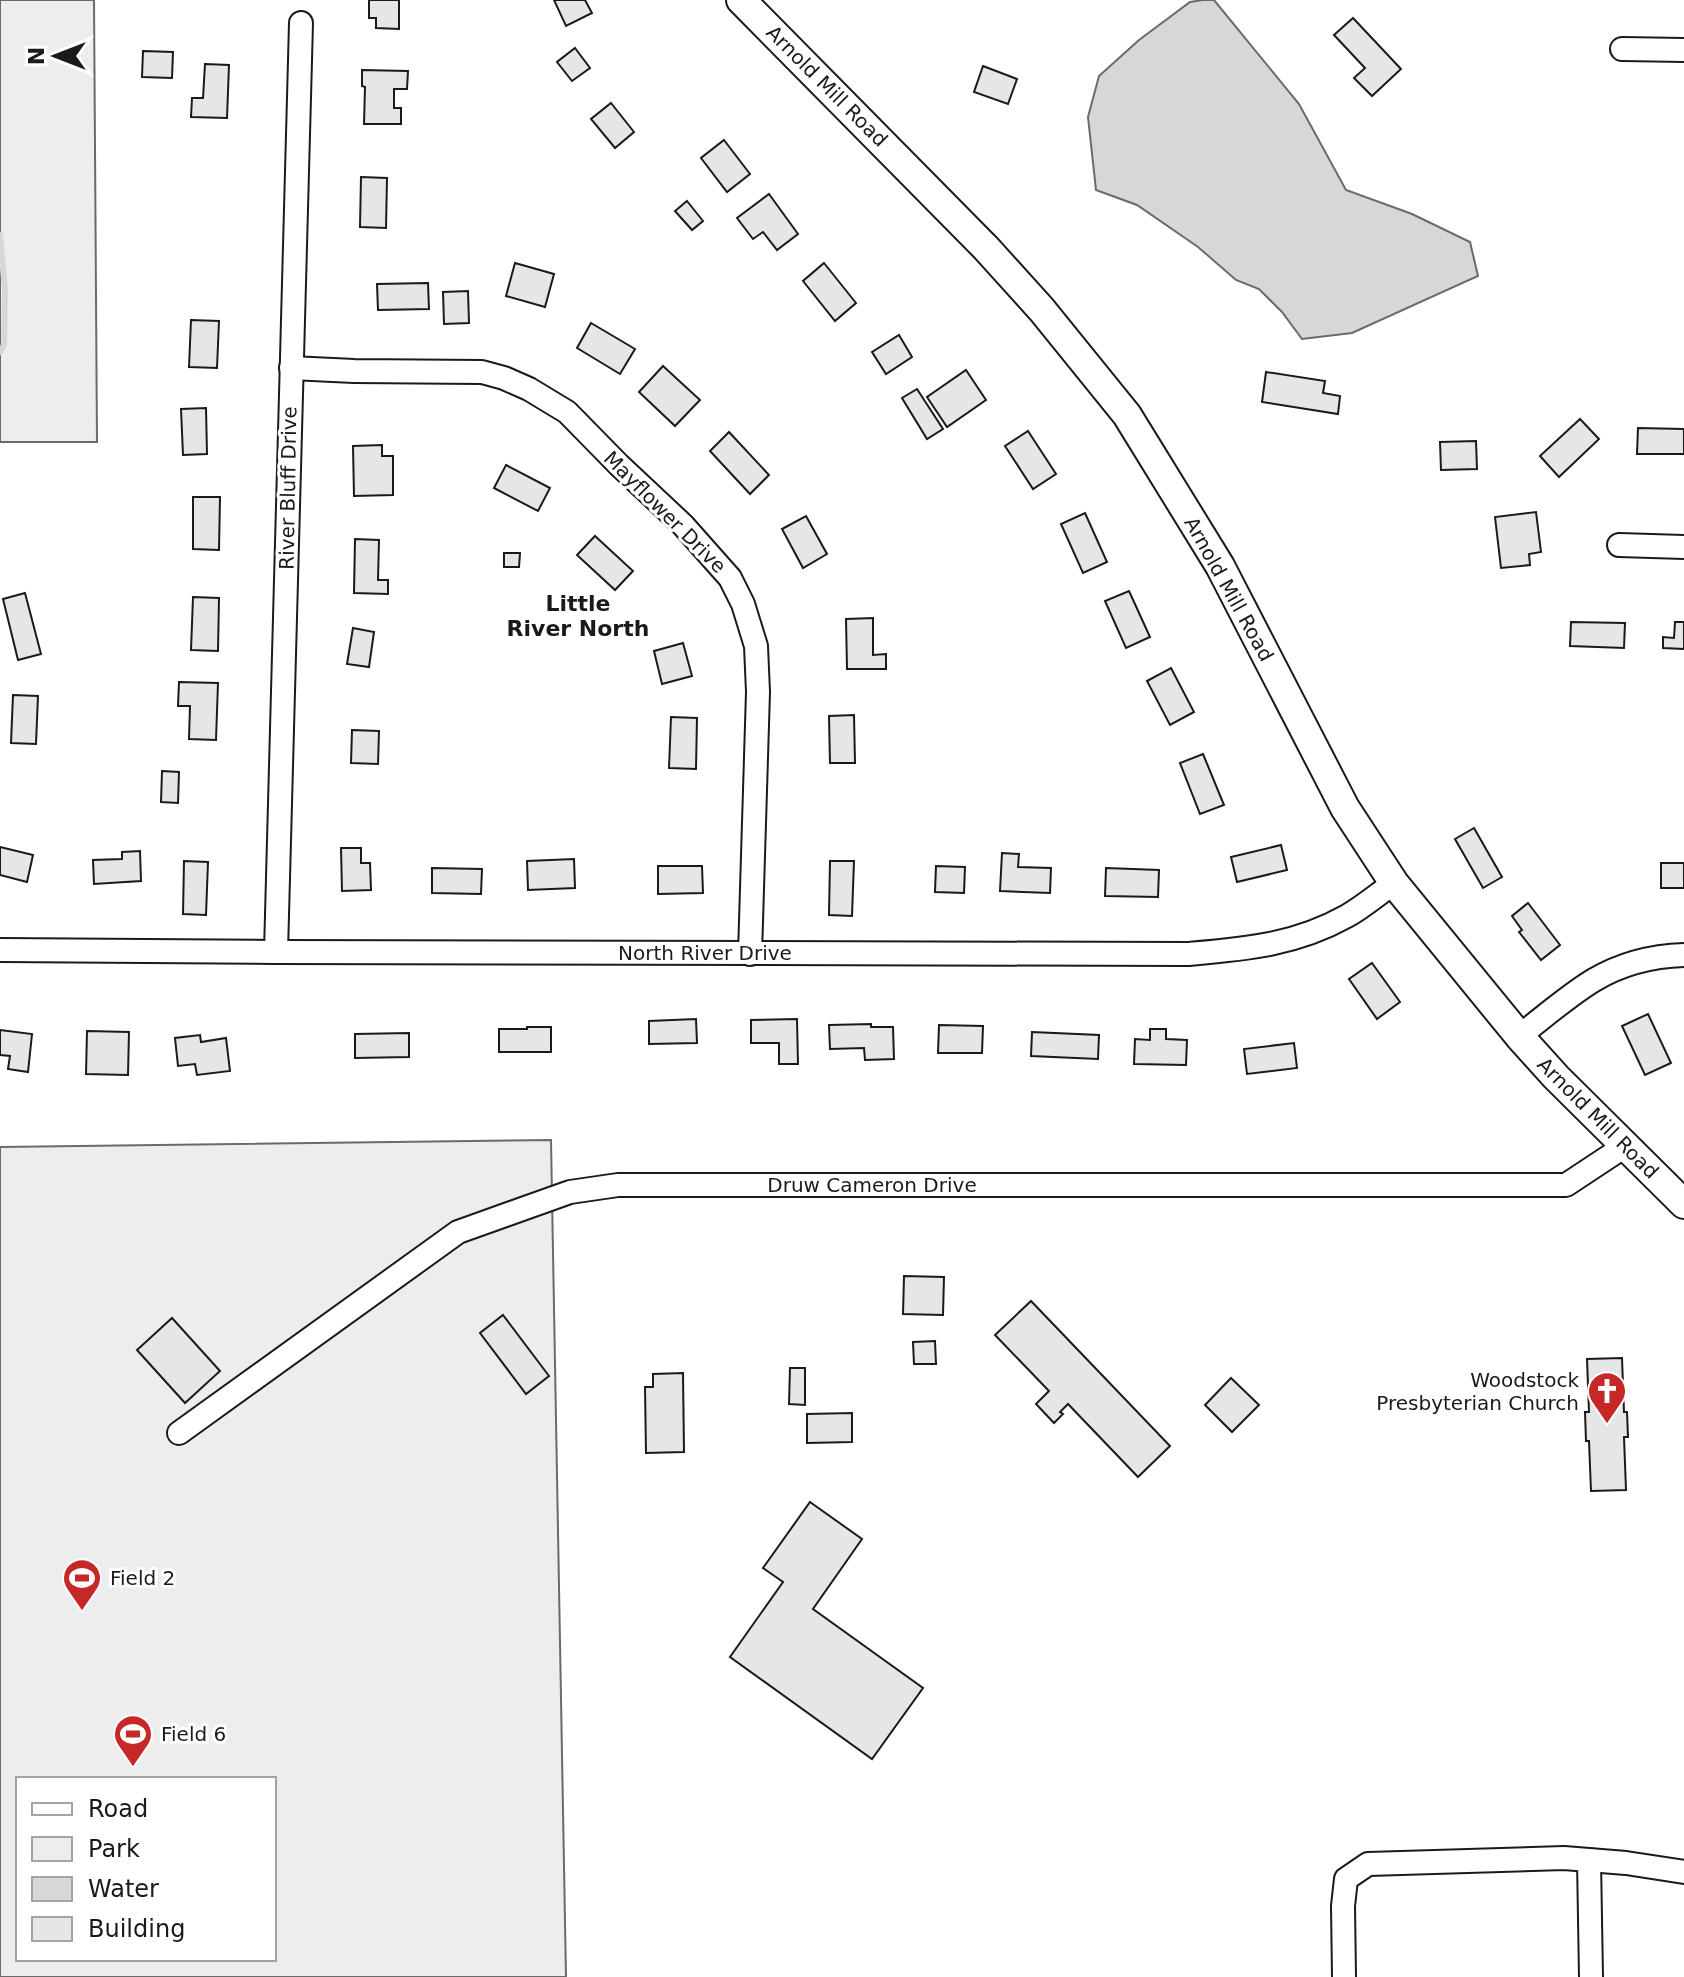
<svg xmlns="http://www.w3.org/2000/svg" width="1684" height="1977" viewBox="0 0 1684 1977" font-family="'DejaVu Sans',sans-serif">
	<rect width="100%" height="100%" fill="#fff"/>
	<g fill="#ededed" stroke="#6a6a6a" stroke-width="2" fill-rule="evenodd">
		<path d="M0 0H94L97 442H0Z"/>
		<path d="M551 1140 566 1977H0V1147ZM18 1779H274V1959H18Z"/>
	</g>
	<path fill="#d7d7d7" stroke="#6a6a6a" stroke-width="2" d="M1203 0H1214L1299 104 1346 190 1412 214 1470 242 1478 276 1352 333 1302 339 1282 312 1259 289 1236 280 1198 247 1137 205 1096 190 1088 117 1099 76 1139 40 1190 2Z"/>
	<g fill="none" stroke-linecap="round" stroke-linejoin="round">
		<path stroke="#d7d7d7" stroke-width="6" d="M0 235 5 290 4 345 0 352"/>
	</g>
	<g fill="#e6e6e6" stroke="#1a1a1a" stroke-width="2">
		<path d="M369 0H399V29L376 28V18H369Z"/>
		<path d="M554 0H585L592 13 566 26Z"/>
		<path d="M1353 18 1401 69 1372 96 1354 78 1365 68 1334 35Z"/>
		<path d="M575 48 590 68 572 81 557 62Z"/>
		<path d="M143 51 173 52 172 78 142 77Z"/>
		<path d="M205 64 229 65 227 118 191 117 192 98H203Z"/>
		<path d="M983 66 1017 79 1008 104 974 92Z"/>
		<path d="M362 70 408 71 407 89H394V108H401V124H364L365 87 362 86Z"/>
		<path d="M611 103 634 132 615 148 591 119Z"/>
		<path d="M724 140 750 174 727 192 701 158Z"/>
		<path d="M361 177 387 178 386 228 360 227Z"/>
		<path d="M769 194 798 234 777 250 763 232 753 239 737 218Z"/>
		<path d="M687 201 703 221 692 230 675 211Z"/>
		<path d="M515 263 554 274 545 307 506 296Z"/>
		<path d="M824 263 856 303 835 321 803 281Z"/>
		<path d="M428 283 429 309 378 310 377 284Z"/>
		<path d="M468 291 469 323 444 324 443 292Z"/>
		<path d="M191 320 219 321 217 368 189 367Z"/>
		<path d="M591 323 635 349 620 374 577 348Z"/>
		<path d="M899 335 912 357 886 374 872 352Z"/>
		<path d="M663 366 700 400 675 426 639 392Z"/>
		<path d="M966 370 986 400 947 427 927 397Z"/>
		<path d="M1266 372 1325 381 1323 393 1340 396 1338 414 1262 402Z"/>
		<path d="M917 389 943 429 927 439 902 398Z"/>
		<path d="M206 408 207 454 183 455 181 409Z"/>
		<path d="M1580 419 1599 439 1559 477 1540 456Z"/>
		<path d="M1638 428 1684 429V454H1637Z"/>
		<path d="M1028 431 1056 474 1033 489 1005 446Z"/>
		<path d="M729 432 769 475 750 494 710 451Z"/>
		<path d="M1476 441 1477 469 1441 470 1440 442Z"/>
		<path d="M382 445V456H393V495L354 496 353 446Z"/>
		<path d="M506 465 550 488 538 511 494 488Z"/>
		<path d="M193 497H220L219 550 193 549Z"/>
		<path d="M1536 512 1541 552 1529 554 1530 565 1501 568 1495 517Z"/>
		<path d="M1085 513 1107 562 1083 573 1061 524Z"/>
		<path d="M806 516 827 554 803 568 782 529Z"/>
		<path d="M595 536 633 571 615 590 577 555Z"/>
		<path d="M355 539 379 540 378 580H388V594L354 593Z"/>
		<path d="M504 553H520L519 567H504Z"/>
		<path d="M1129 591 1150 637 1126 648 1105 601Z"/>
		<path d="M25 593 41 654 18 660 3 599Z"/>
		<path d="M193 597 219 598 218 651 191 650Z"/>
		<path d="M873 618V655L886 654V669H847L846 619Z"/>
		<path d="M1571 622 1625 623 1624 648 1570 646Z"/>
		<path d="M1675 622H1684V649L1663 648V637L1674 638Z"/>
		<path d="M353 628 374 632 369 667 347 664Z"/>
		<path d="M683 643 692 676 662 684 654 651Z"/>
		<path d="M1171 668 1194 712 1170 725 1147 681Z"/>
		<path d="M179 682 218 683 216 740 189 739 190 706H178Z"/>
		<path d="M13 695 38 696 36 744 11 743Z"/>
		<path d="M854 715 855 763H830L829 716Z"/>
		<path d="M671 717 697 718 696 769 669 768Z"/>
		<path d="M352 730 379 731 378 764 351 763Z"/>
		<path d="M1203 754 1224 805 1200 814 1180 763Z"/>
		<path d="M162 771 179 772 178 803 161 802Z"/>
		<path d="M1474 828 1502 877 1483 888 1455 839Z"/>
		<path d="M1281 845 1287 870 1237 882 1231 857Z"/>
		<path d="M0 847 33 855 27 882 0 875Z"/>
		<path d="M341 848H361V863H370L371 890 342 891Z"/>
		<path d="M140 851 141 881 94 884 93 860 122 859V852Z"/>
		<path d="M1002 853 1019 854 1018 867 1051 868 1050 893 1000 891Z"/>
		<path d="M574 859 575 888 528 890 527 861Z"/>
		<path d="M184 861 208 862 206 915 183 914Z"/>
		<path d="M830 861H854L852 916 829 915Z"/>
		<rect x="1661" y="863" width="23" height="25"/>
		<path d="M658 866H702L703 893 658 894Z"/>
		<path d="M936 866 965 867 964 893 935 892Z"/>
		<path d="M432 868 482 869 481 894 432 893Z"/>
		<path d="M1106 868 1159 870 1158 897 1105 896Z"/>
		<path d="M1528 903 1560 945 1541 960 1519 932 1522 930 1512 916Z"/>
		<path d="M1372 963 1400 1002 1377 1019 1349 979Z"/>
		<path d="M1648 1014 1671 1063 1645 1075 1622 1026Z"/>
		<path d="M696 1019 697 1043 649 1044V1021Z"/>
		<path d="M797 1019 798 1064H779V1043H751V1020Z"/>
		<path d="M871 1024V1027H893L894 1059 865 1060 864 1048 830 1049 829 1025Z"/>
		<path d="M939 1025 983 1026 982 1053H938Z"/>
		<path d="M527 1027H551V1052H499V1029H527Z"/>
		<path d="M1150 1029H1166V1039L1187 1040 1186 1065 1134 1064 1135 1039 1150 1040Z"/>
		<path d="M0 1030 32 1034 28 1072 8 1069 10 1056 0 1055Z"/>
		<path d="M87 1031 129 1032 128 1075 86 1074Z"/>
		<path d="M1032 1032 1099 1035 1098 1059 1031 1056Z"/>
		<path d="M409 1033V1057L355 1058V1034Z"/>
		<path d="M200 1035 201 1042 226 1038 230 1071 197 1075 195 1064 178 1066 175 1038Z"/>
		<path d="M1294 1043 1297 1068 1247 1074 1244 1049Z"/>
		<path d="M904 1276 944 1277 943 1315 903 1314Z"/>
		<path d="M1031 1301 1170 1446 1138 1477 1068 1404 1060 1412 1063 1414 1054 1423 1036 1404 1049 1391 995 1335Z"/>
		<path d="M503 1315 549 1376 526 1394 480 1333Z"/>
		<path d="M172 1318 220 1371 185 1403 137 1350Z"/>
		<path d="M935 1341 936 1364H914L913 1342Z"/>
		<path d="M1622 1358 1624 1412H1627L1628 1437H1624L1626 1490 1591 1491 1589 1441H1586L1585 1412H1589L1587 1359Z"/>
		<path d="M790 1368H805V1405L789 1404Z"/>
		<path d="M683 1373 684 1452 646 1453 645 1387H653V1374Z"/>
		<path d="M1231 1378 1259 1405 1232 1432 1205 1405Z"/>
		<path d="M852 1413V1442L807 1443V1414Z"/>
		<path d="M810 1502 862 1539 813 1609 923 1688 872 1759 730 1657 783 1582 763 1568Z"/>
	</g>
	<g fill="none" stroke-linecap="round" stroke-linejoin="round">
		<g stroke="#1a1a1a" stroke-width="26">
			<g id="minor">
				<path d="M1622 49 1684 50"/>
				<path d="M291 368 354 371 482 372 504 378 529 389 567 412 619 465 683 525 730 578 743 604 756 646 758 692 750 954"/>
				<path d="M1619 545 1684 547"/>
				<path d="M0 950 276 952 1189 954C1246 949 1295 945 1347 916 1363 907 1378 894 1394 883"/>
				<path d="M276 952 301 23"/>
				<path d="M1519 1036C1543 1018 1569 995 1594 980 1621 964 1653 956 1684 955"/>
				<path d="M179 1433 458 1232 570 1192 618 1185H1566L1625 1146"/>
				<path d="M1589 1860 1591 1977"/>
				<path d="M1344 1977 1343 1906 1346 1879 1368 1864 1564 1858 1626 1863 1684 1872"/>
			</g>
		</g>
		<g stroke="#1a1a1a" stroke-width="32">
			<path id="major" d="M741 0 986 248 1042 310 1127 415 1220 566 1345 808 1394 883 1519 1036 1556 1077 1684 1204"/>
		</g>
		<use href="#minor" stroke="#fff" stroke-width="22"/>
		<use href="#major" stroke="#fff" stroke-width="28"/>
	</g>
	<defs>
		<g id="church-pin" transform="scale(2)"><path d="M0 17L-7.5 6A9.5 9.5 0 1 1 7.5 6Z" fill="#c62828" stroke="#fff"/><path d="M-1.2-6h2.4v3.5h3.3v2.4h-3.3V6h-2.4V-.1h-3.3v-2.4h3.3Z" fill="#fff"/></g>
		<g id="stadium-pin" transform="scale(2)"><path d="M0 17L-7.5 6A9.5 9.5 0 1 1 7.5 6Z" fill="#c62828" stroke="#fff"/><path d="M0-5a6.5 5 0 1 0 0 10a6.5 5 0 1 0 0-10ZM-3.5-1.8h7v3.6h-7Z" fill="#fff"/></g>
	</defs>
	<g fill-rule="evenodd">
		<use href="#church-pin" x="1607" y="1391"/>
		<use href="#stadium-pin" x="82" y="1578"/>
		<use href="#stadium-pin" x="133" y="1734"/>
	</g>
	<g text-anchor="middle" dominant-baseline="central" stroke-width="6" stroke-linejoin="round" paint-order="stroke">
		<g font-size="20" fill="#1a1a1a" stroke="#fff">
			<text transform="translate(827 86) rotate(45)">Arnold Mill Road</text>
			<text transform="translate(288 488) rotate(-89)">River Bluff Drive</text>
			<text transform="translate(665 512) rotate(45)">Mayflower Drive</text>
			<text transform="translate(1229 589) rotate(61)">Arnold Mill Road</text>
			<text x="705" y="953">North River Drive</text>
			<text transform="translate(1598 1118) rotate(45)">Arnold Mill Road</text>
			<text x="872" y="1185">Druw Cameron Drive</text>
		</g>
		<g font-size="20" fill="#1a1a1a" stroke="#fff" text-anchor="start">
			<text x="1579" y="1380" text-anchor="end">Woodstock<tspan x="1579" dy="23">Presbyterian Church</tspan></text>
			<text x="110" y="1578">Field 2</text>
			<text x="161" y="1734">Field 6</text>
		</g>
		<g font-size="22" font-weight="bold" fill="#1a1a1a" stroke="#fff">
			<text x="578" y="603">Little<tspan x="578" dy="25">River North</tspan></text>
		</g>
	</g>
	<rect x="16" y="1777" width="260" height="184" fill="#ffffff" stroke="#a3a3a3" stroke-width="2"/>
	<rect x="32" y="1803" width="40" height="12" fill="#ffffff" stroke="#a3a3a3" stroke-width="2"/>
	<text x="88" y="1817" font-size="24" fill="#1a1a1a">Road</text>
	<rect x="32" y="1837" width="40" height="24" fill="#ededed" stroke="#a3a3a3" stroke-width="2"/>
	<text x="88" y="1857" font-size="24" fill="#1a1a1a">Park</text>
	<rect x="32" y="1877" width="40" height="24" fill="#d7d7d7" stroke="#a3a3a3" stroke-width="2"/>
	<text x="88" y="1897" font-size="24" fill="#1a1a1a">Water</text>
	<rect x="32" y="1917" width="40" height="24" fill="#e6e6e6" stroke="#a3a3a3" stroke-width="2"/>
	<text x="88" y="1937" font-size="24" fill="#1a1a1a">Building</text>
	<g transform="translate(56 56) rotate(270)" stroke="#ffffff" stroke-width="6" paint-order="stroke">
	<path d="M0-6L14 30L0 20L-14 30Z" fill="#1a1a1a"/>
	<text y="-12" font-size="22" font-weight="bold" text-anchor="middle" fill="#1a1a1a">N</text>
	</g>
</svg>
